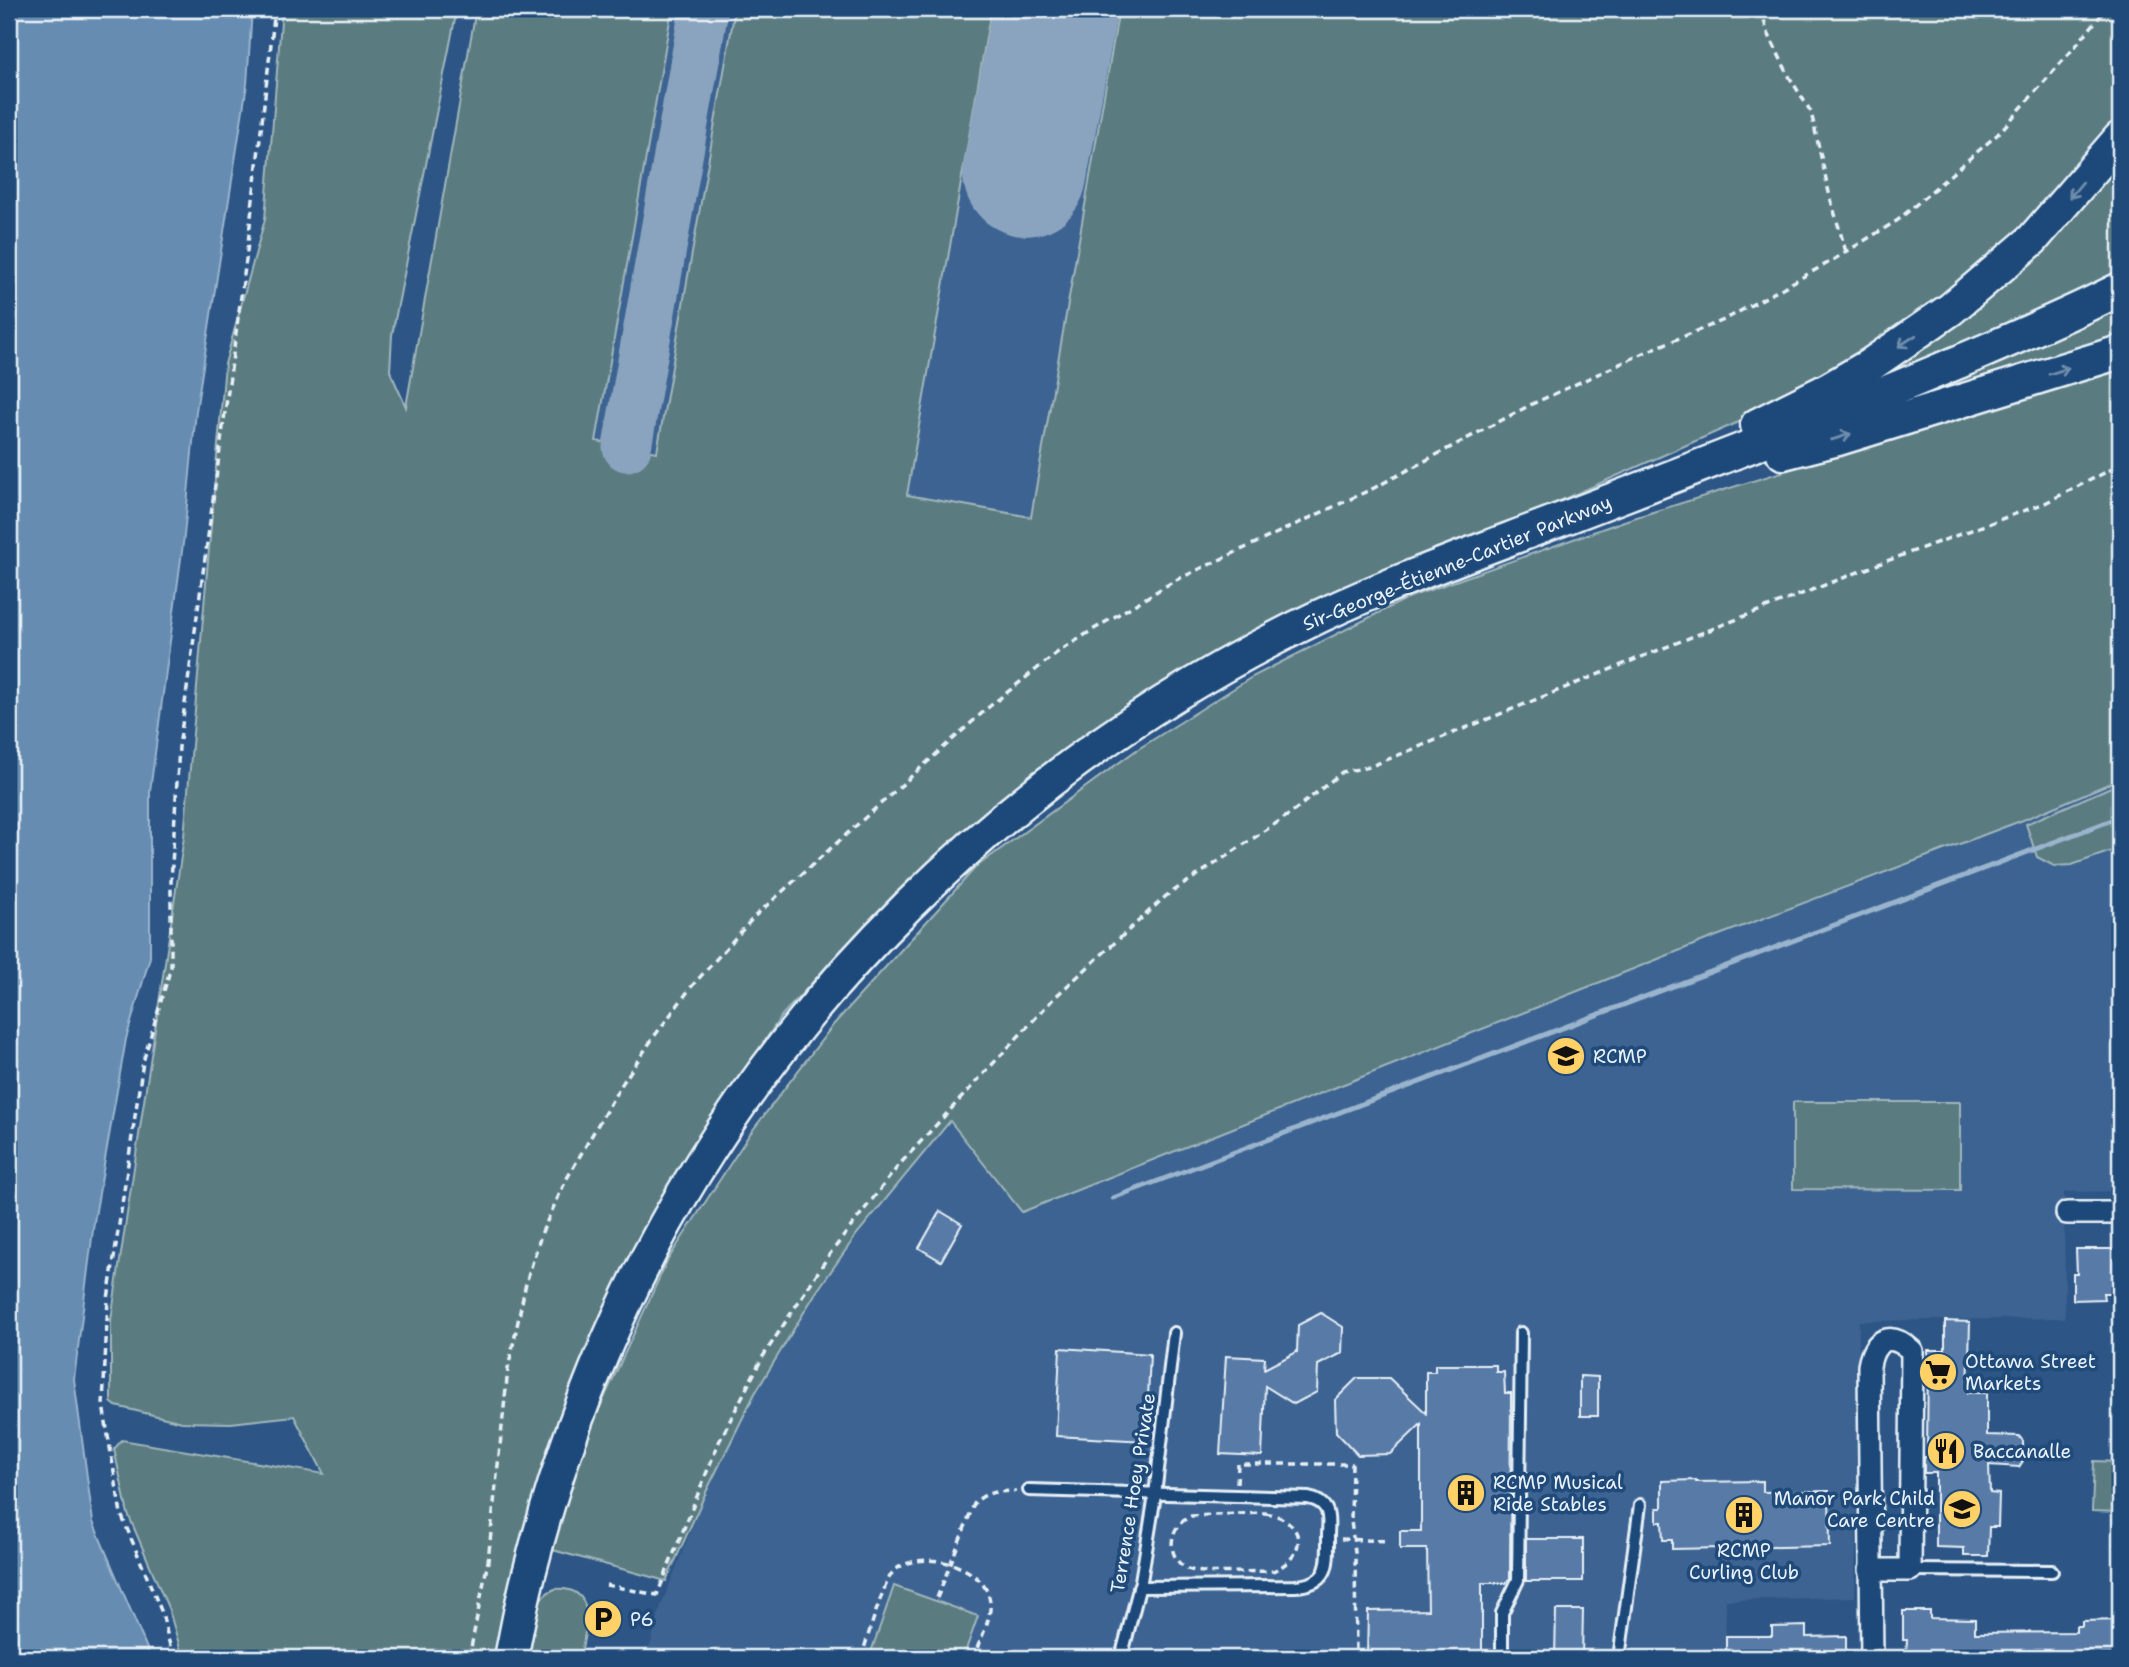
<svg xmlns="http://www.w3.org/2000/svg" width="2129" height="1667" viewBox="0 0 2129 1667" font-family="'Shantell Sans',sans-serif">
	<rect width="100%" height="100%" fill="#2d5686"/>
	<filter id="ink" filterUnits="userSpaceOnUse"><feTurbulence type="fractalNoise" baseFrequency=".0143" numOctaves="2"/><feDisplacementMap in="SourceGraphic" scale="14" xChannelSelector="R" yChannelSelector="G"/><feConvolveMatrix kernelMatrix="1 2 1 2 8 2 1 2 1" color-interpolation-filters="sRGB"/></filter>
	<g filter="url(#ink)">
		<g fill="#3d6492">
			<path d="M476 9H1358L1032 517 406 408Z"/>
			<path d="M2120 479V1191L2064 1192 2065 1318 1859 1321 1855 1597 1726 1600 1725 1658H647L661 1606 706 1492 754 1395 815 1294 857 1234 951 1121Z"/>
		</g>
		<g fill="#5a7c81" stroke="#a1b6bc" stroke-width="2">
			<path d="M282 9H457L392 335 390 371 406 407 476 9H672L596 441 657 452 735 9H991L907 495 1031 517 1119 9H2120V128L1948 303 1768 409 1442 553 1282 618 1134 704 1059 755 969 828 904 885 782 1015 684 1161 638 1246 499 1658H183L169 1610 128 1514 114 1449 122 1440 324 1474 294 1416 231 1423 182 1422 116 1406 111 1402V1320L184 837 225 364 265 219Z"/>
			<path d="M2120 152V275L2070 303 1824 402Z"/>
			<path d="M2120 302V345L1905 405Z"/>
			<path d="M2120 367V779L2023 820 1706 940 1022 1212 950 1121 857 1234 815 1294 754 1395 706 1492 666 1581 549 1549 590 1429 667 1261 749 1135 834 1024 976 867 1135 751 1252 677 1410 597 1627 520Z"/>
			<path d="M2120 783V848L2072 865 2054 866 2037 857 2026 824Z"/>
			<path d="M1793 1102H1960V1190L1793 1189Z"/>
			<path d="M2094 1461 2120 1462V1512L2092 1511Z"/>
			<path d="M894 1586 978 1616 963 1658H869Z"/>
			<path d="M555 1589C600 1586 585 1632 580 1658H524C529 1635 529 1598 555 1589Z"/>
		</g>
		<path fill="#668cb1" stroke="#9ab4cd" stroke-width="2" d="M9 9H252L247 84 196 411 184 536 150 791V957L126 1039 94 1222 74 1379 93 1522 151 1658H9Z"/>
		<g fill="none" stroke-linecap="round" stroke-linejoin="round">
			<path stroke="#9ab4cd" stroke-width="5" d="M1113 1198 2120 817"/>
			<path stroke="#8aa4bf" stroke-width="49" d="M627 447 704 9"/>
			<path stroke="#8aa4bf" stroke-width="124" d="M1025 174 1055 9"/>
		</g>
		<g fill="#587aa6" stroke="#e8f1f8" stroke-width="2">
			<path d="M940 1211 962 1224 941 1261 919 1248Z"/>
			<path d="M2076 1249H2120V1293H2103L2104 1299 2073 1300V1274H2077Z"/>
			<path d="M1321 1313 1343 1327 1342 1353 1318 1365 1317 1392 1294 1404 1265 1386 1262 1456 1220 1454 1226 1356 1265 1358 1264 1369 1297 1352 1298 1325Z"/>
			<path d="M1945 1321 1970 1322 1968 1393H1987V1435L2019 1436 2023 1441V1461L2019 1467 1989 1465 1990 1493 1999 1494 1998 1527H1989L1988 1556H1964V1548L1936 1547V1473H1924V1457H1927L1928 1350H1945Z"/>
			<path d="M1060 1348 1150 1354 1146 1441 1056 1436Z"/>
			<path d="M1435 1365H1496V1372H1504L1505 1393H1511L1510 1578 1506 1583H1482V1658H1367L1368 1611 1428 1610 1427 1549H1400V1531H1421V1424L1390 1454 1358 1455 1336 1432 1335 1400 1357 1378H1389L1426 1413V1372H1435Z"/>
			<path d="M1580 1376 1598 1377V1416H1580Z"/>
			<path d="M1696 1480V1482L1763 1481V1492L1829 1491 1830 1546 1672 1549V1540H1663L1662 1522H1657V1508H1662V1481Z"/>
			<rect x="1526" y="1539" width="57" height="42"/>
			<path d="M1556 1610H1583L1582 1658H1555Z"/>
			<path d="M1903 1611H1930V1618L1975 1619V1633L2076 1632V1626H2082V1621L2120 1620V1654L2042 1656 1906 1654 1907 1640H1903Z"/>
			<path d="M1806 1626V1637L1846 1636V1658H1726V1636H1772V1627Z"/>
		</g>
		<g fill="none" stroke-linecap="round" stroke-linejoin="round">
			<g stroke="#e8f1f8" stroke-width="16">
				<g id="lane">
					<path d="M1029 1490 1308 1498C1314 1499 1322 1502 1326 1509 1330 1517 1328 1527 1328 1536 1328 1565 1330 1584 1295 1586L1139 1587"/>
					<path d="M1910 1570 2052 1571"/>
					<path d="M1121 1658 1141 1581 1155 1495 1174 1333"/>
					<path d="M1502 1658V1613L1518 1580 1521 1333"/>
					<path d="M1619 1658 1640 1505"/>
				</g>
			</g>
			<g stroke="#e8f1f8" stroke-width="26">
				<g id="street">
					<path d="M2067 1213H2120"/>
					<path d="M1870 1570H1910L1912 1351C1891 1331 1874 1338 1869 1366L1872 1658"/>
				</g>
			</g>
			<g stroke="#e8f1f8" stroke-width="37">
				<g id="primary">
					<path d="M1757 425 1829 389 1870 365 1951 309 2032 240 2120 138"/>
					<path d="M1783 453 1838 439 2120 352"/>
					<path d="M511 1658C517 1629 522 1599 530 1570 552 1484 582 1397 619 1316 759 1010 1017 760 1320 616 1401 578 1487 548 1570 516 1700 466 1829 417 1956 363 2012 339 2067 316 2120 289"/>
				</g>
			</g>
			<g stroke="#e8f1f8" stroke-width="3.5" stroke-dasharray="7 5" stroke-linecap="butt">
				<path d="M1761 9 1767 31 1790 78 1811 112 1830 197 1846 252"/>
				<path d="M1237 1483 1238 1464H1352L1351 1521 1355 1552 1356 1658"/>
				<path d="M1265 1513C1305 1519 1310 1555 1273 1571 1254 1571 1206 1575 1191 1570 1180 1567 1173 1557 1172 1546 1172 1531 1178 1523 1191 1516Z"/>
				<path d="M1341 1539 1387 1541"/>
				<path d="M606 1585 657 1595 719 1442 762 1358 829 1255 899 1165 1054 998 1166 896 1290 814 1342 772 1369 767 1676 643 1884 562 2045 503 2120 465"/>
				<path d="M937 1598 974 1504C986 1490 999 1492 1016 1491"/>
				<path d="M173 1658 162 1613 121 1514 103 1405 108 1299 143 1062 171 967V882L179 747 246 260 275 9"/>
				<path d="M469 1658 488 1561 508 1369 526 1283 542 1232 566 1180 618 1090 653 1038 692 986 755 916 990 706 1058 652 1094 629 1174 581 1374 488 1532 404 1655 348 1724 320 1828 263 1898 220 1998 134 2074 48 2106 9"/>
				<path d="M861 1658C866 1643 884 1581 893 1572 918 1547 986 1564 990 1602 992 1619 979 1642 973 1658"/>
			</g>
			<use href="#lane" stroke="#1f4a7a" stroke-width="10"/>
			<use href="#street" stroke="#1f4a7a" stroke-width="21"/>
			<use href="#primary" stroke="#1f4a7a" stroke-width="32"/>
		</g>
		<defs><path id="oneway-shaft" d="M-6 0H5M1.5-3L5.5 0L1.5 3" fill="none" stroke-width="1.6" stroke-linecap="round" stroke-linejoin="round" transform="scale(1.75)"/></defs>
		<g stroke="#6f8dac">
			<use href="#oneway-shaft" transform="translate(2076 190) rotate(130)"/>
			<use href="#oneway-shaft" transform="translate(1907 341) rotate(147)"/>
			<use href="#oneway-shaft" transform="translate(2059 371) rotate(-18)"/>
			<use href="#oneway-shaft" transform="translate(1841 437) rotate(-17)"/>
		</g>
	</g>
	<defs>
		<g id="university-disc" transform="scale(2.0125)"><circle r="9.5" fill="#ffd166" stroke="#1f4a7a"/><path d="M0-5L7-2L0 1L-7-2ZM-4 1L0 2.5L4 1V4Q0 6-4 4Z" fill="#111"/></g>
		<g id="supermarket-disc" transform="scale(2.0125)"><circle r="9.5" fill="#ffd166" stroke="#1f4a7a"/><path d="M-6-5.5h2.5l.6 2H6L4.5 2H-2.5L-4.4-4H-6ZM-1.5 3.2a1.3 1.3 0 1 0 .1 0ZM3 3.2a1.3 1.3 0 1 0 .1 0Z" fill="#111"/></g>
		<g id="restaurant-disc" transform="scale(2.0125)"><circle r="9.5" fill="#ffd166" stroke="#1f4a7a"/><path d="M-5-6h1v4h1v-4h1v4h1v-4h1v5L-1.5 .5V6h-2V.5L-5-1ZM5-6V6H3V1.5H1.5Q1.5-4 5-6Z" fill="#111"/></g>
		<g id="building-disc" transform="scale(2.0125)"><circle r="9.5" fill="#ffd166" stroke="#1f4a7a"/><path d="M-4-6H4V6H1V3H-1V6H-4ZM-2.5-4.3h1.7v1.8h-1.7ZM.8-4.3h1.7v1.8H.8ZM-2.5-1h1.7V.8h-1.7ZM.8-1h1.7V.8H.8Z" fill="#111"/></g>
		<g id="school-disc" transform="scale(2.0125)"><circle r="9.5" fill="#ffd166" stroke="#1f4a7a"/><path d="M0-5L7-2L0 1L-7-2ZM-4 1L0 2.5L4 1V4Q0 6-4 4Z" fill="#111"/></g>
		<g id="parking-disc" transform="scale(2.0125)"><circle r="9.5" fill="#ffd166" stroke="#1f4a7a"/><path d="M-3.5-5.5H1a3.5 3.5 0 0 1 0 7H-1V5.5H-3.5ZM-1-3.4V-.6H.8a1.4 1.4 0 0 0 0-2.8Z" fill="#111"/></g>
	</defs>
	<g fill-rule="evenodd">
		<use href="#university-disc" x="1566" y="1056"/>
		<use href="#supermarket-disc" x="1938" y="1372"/>
		<use href="#restaurant-disc" x="1946" y="1451"/>
		<use href="#building-disc" x="1466" y="1493"/>
		<use href="#school-disc" x="1962" y="1509"/>
		<use href="#building-disc" x="1744" y="1515"/>
		<use href="#parking-disc" x="603" y="1619"/>
	</g>
	<g text-anchor="middle" dominant-baseline="central" stroke-width="7" stroke-linejoin="round" paint-order="stroke">
		<g font-size="19" fill="#e8f1f8" stroke="#1f4a7a">
			<text transform="translate(1457 563) rotate(-22)">Sir-George-Étienne-Cartier Parkway</text>
			<text transform="translate(1133 1493) rotate(-81)">Terrence Hoey Private</text>
		</g>
		<g font-size="19" fill="#e8f1f8" stroke="#1f4a7a" text-anchor="start">
			<text x="1593" y="1056">RCMP</text>
			<text x="1965" y="1361">Ottawa Street<tspan x="1965" dy="22">Markets</tspan></text>
			<text x="1973" y="1451">Baccanalle</text>
			<text x="1493" y="1482">RCMP Musical<tspan x="1493" dy="22">Ride Stables</tspan></text>
			<text x="1935" y="1498" text-anchor="end">Manor Park Child<tspan x="1935" dy="22">Care Centre</tspan></text>
			<text x="1744" y="1550" text-anchor="middle">RCMP<tspan x="1744" dy="22">Curling Club</tspan></text>
			<text x="630" y="1619">P6</text>
		</g>
	</g>
	<rect width="2129" height="1667" fill="none" stroke="#1f4a7a" stroke-width="35"/>
	<rect x="18" y="18" width="2094" height="1632" fill="none" stroke="#e8f1f8" stroke-width="2.5" filter="url(#ink)"/>
</svg>
